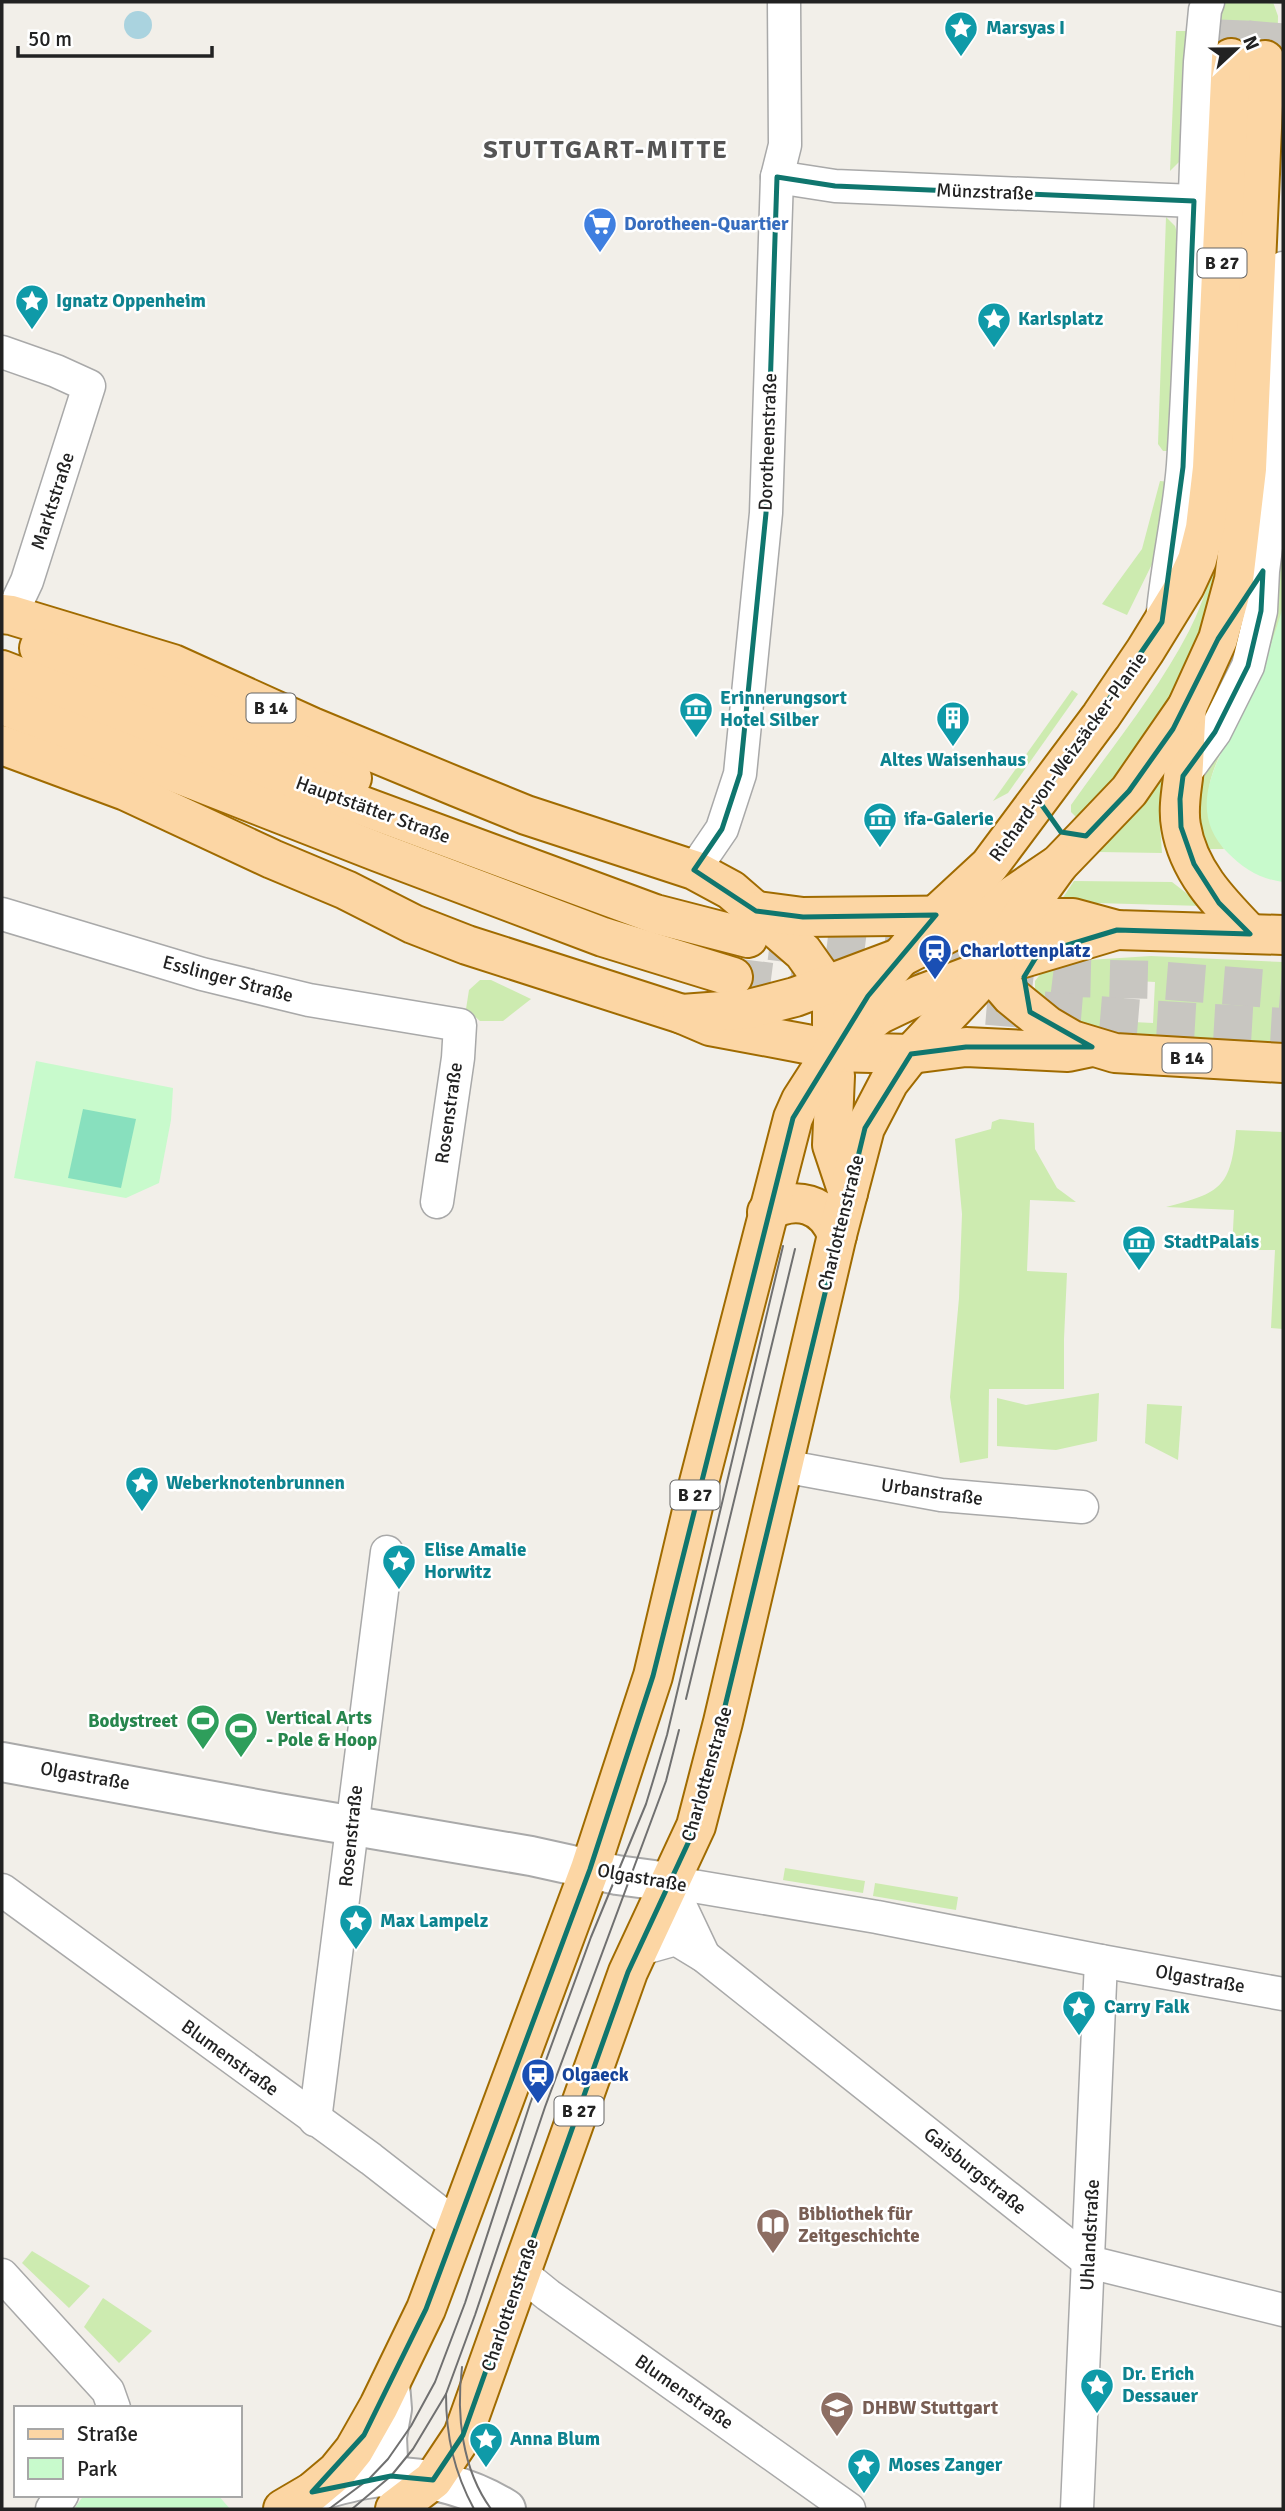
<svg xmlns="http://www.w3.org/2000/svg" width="1285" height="2511" viewBox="0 0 1285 2511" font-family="Signika,sans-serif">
	<rect width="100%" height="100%" fill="#f2efe9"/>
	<g fill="#cdebb0" fill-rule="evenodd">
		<path d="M1222 2H1273L1278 16 1277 61 1213 58Z"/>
		<path d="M1176 31H1191L1182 159 1170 171Z"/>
		<path d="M1166 217 1175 226 1181 246 1172 451H1163L1158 444Z"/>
		<path d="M1160 481 1171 482 1155 558 1127 615 1102 604 1142 549Z"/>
		<path d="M1283 517C1283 542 1285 587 1283 609 1276 640 1262 672 1249 700 1223 753 1187 790 1224 849H1206L1196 818 1201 778Z"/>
		<path d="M1229 520 1203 635 1149 740 1079 820 1071 812V805C1111 748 1157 693 1189 631 1207 596 1216 557 1229 520Z"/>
		<path d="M1072 690 1078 694 1008 793 993 801Z"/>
		<path d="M1163 772 1159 811 1162 853 1099 852Z"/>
		<path d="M1074 881 1172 882 1203 906 1060 902Z"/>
		<path d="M1151 956 1283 962V1055L1120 1047 1035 997V981L1045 968 1088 960ZM1137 981 1155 982 1153 1023 1133 1022C1119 1005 1121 995 1137 981Z"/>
		<path d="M480 980H491L531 999 503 1021H480L466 1009 469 990Z"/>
		<path d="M1000 1119 1034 1123 1035 1149 1057 1188 1076 1202 1030 1200 1027 1271 1067 1273 1064 1339V1389H989L988 1458 960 1463 950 1397 959 1298 962 1214 955 1139 991 1129 992 1122Z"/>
		<path d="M1236 1130 1283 1132V1329L1271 1328 1275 1250H1232L1234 1210 1166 1207C1221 1193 1231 1187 1236 1130Z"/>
		<path d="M1099 1393 1097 1441 1056 1450 997 1446V1398L1026 1405Z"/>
		<path d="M1147 1404 1182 1406 1178 1460 1145 1443Z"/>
		<path d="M785 1868 865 1881 863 1893 783 1880Z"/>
		<path d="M875 1883 958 1897 956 1910 873 1896Z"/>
		<path d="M32 2251 90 2286 69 2308 22 2263Z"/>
		<path d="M103 2298 152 2331 119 2363 84 2327Z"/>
	</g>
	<g fill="#c8facc">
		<path d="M1283 607V882C1260 879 1244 869 1228 853 1178 803 1229 745 1250 697 1263 668 1274 637 1283 607Z"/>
		<path d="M36 1061 173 1088 171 1120 159 1183 126 1198 14 1178Z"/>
		<path d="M84 2495H218L230 2509H74Z"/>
	</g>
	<path fill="#88e0be" d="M83 1109 136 1119 121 1188 68 1178Z"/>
	<circle fill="#aad3df" cx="138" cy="25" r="14"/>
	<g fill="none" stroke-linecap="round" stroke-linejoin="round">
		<g stroke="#c8c6c1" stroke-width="38" stroke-dasharray="38 19" stroke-linecap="butt">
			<path d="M1231 58 1233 2"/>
			<path d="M1265 60 1270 2"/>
			<path d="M770 941 1072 978 1156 980 1283 990"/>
			<path d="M733 977 825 989"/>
			<path d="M930 1001 1146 1019 1283 1027"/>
		</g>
		<g stroke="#a9a9a9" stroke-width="35">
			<g id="minor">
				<path d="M777 177 835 186 1194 201"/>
				<path d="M2 352 56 371 89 386 27 581 11 615"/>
				<path d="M1162 622C1166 569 1179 518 1183 465 1192 331 1194 196 1200 62L1205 10 1208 2"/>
				<path d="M1183 776 1215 732 1248 666 1261 611 1263 571 1276 470 1283 268"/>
				<path d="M694 870 722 829 740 774 766 513 777 177 785 145 784 2"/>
				<path d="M2 914 202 974 309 1000 460 1025 458 1058 437 1202"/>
				<path d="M783 1466 941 1495 1082 1507"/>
				<path d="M669 1882 877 1917 1101 1961 1283 1994"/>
				<path d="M669 1882 704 1956"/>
				<path d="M2 1890 371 2159 457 2226"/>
				<path d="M637 1950 676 1939 704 1956 1089 2262 1283 2310"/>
				<path d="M315 2120 387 1552"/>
				<path d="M521 2273 548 2295 849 2509"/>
				<path d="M2 2275 108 2391 114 2408"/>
				<path d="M52 2509 62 2495"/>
				<path d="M1077 2509 1101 1961"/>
			</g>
		</g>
		<g stroke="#a9a9a9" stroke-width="42">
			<g id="tertiary">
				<path d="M2 1762 278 1813 531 1856 617 1875 669 1882"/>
				<path d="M390 2384 392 2409 387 2437 388 2459 391 2476 404 2500"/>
				<path d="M312 2492C338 2486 366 2476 392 2477 433 2477 472 2488 506 2509"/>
			</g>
		</g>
		<g stroke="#a06b00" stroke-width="42">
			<g id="primary">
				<path d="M2 614 11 615 173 664 312 727 457 787 526 815 694 870 731 890 803 952 827 986 832 1009V1052L835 1076 832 1145 848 1193"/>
				<path d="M39 648 240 726 352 778"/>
				<path d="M2 670 149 727 655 914 748 938"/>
				<path d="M2 705 378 852 603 937 733 977"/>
				<path d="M1187 707C1185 731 1185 754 1183 778 1181 793 1178 810 1181 826 1188 871 1220 903 1250 934"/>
				<path d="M2 745 126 791 272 859 346 890 413 924 467 945 682 1014 710 1026 806 1044 832 1052 911 1054 966 1047 1068 1052 1092 1047"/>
				<path d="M756 911 803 917 984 915 1020 918H1073L1117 930 1283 935"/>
				<path d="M985 944 999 982 1011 996 1048 1026 1072 1040 1115 1053 1283 1063"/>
				<path d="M682 1014 749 1009 795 997 899 958 984 915 1059 864 1086 836 1129 791 1187 707 1218 639 1234 580 1247 469 1265 60"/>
				<path d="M850 1037 880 1014 922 994 993 967 1117 930"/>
				<path d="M767 1212C796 1195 825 1203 837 1235"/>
				<path d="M283 2509 312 2492 337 2471 354 2450 379 2406 426 2309 590 1869 653 1676 696 1494 793 1118 801 1100 868 996 936 915 989 866 1101 716 1145 651 1185 586 1197 560 1205 528 1212 468 1231 58"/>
				<path d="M395 2509 433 2480 463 2435 628 1972 696 1826 723 1722 837 1235 865 1128 889 1082 911 1054 993 967 1020 918 1059 864"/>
			</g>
		</g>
		<use href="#minor" stroke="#fff" stroke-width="32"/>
		<use href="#tertiary" stroke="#fff" stroke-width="38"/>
		<use href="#primary" stroke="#fcd6a4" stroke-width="38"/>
		<g stroke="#707070" stroke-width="2">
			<path d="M686 1699 795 1249"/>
			<path d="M462 2367C456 2415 462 2469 491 2509"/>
			<path d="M446 2394C446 2436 454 2472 474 2509"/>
			<path d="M329 2509 369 2479 388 2459 411 2426 435 2382 465 2303 530 2104 591 1937 646 1804 667 1735 783 1246"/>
			<path d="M352 2509 391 2476 413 2449 446 2394 475 2315 545 2107 666 1781 679 1730"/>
		</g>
	</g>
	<path fill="none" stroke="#0f766e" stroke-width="5" stroke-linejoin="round" d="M777 177 835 186 1194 201 1183 467 1162 622 1039 801 1061 832 1086 836 1129 791 1173 729 1218 639 1263 571 1261 611 1248 666 1215 732 1183 776 1180 799 1181 827 1194 864 1219 903 1250 934 1117 930 1038 954 1024 977 1030 1012 1092 1047H966L911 1054 865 1128 696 1826 628 1972 463 2435 433 2480 391 2476 312 2492 364 2435 426 2309 590 1869 653 1676 793 1118 868 996 936 915 803 917 756 911 694 870 722 829 740 774 766 513Z"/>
	<defs>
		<g id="sight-pin" transform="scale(1.75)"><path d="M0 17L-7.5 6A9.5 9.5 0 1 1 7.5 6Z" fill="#0f9aa8" stroke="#fff"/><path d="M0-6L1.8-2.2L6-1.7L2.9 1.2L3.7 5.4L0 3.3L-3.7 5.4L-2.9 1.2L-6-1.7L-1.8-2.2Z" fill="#fff"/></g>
		<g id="supermarket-pin" transform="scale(1.75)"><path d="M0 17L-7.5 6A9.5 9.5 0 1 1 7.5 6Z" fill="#3f7fe0" stroke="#fff"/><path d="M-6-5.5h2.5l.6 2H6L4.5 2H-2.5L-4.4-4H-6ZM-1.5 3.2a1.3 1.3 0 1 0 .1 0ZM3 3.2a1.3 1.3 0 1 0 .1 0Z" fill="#fff"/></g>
		<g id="museum-pin" transform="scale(1.75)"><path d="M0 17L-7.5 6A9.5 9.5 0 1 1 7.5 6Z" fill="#0f9aa8" stroke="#fff"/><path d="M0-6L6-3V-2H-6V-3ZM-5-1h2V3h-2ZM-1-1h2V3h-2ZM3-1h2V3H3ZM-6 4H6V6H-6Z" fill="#fff"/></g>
		<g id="building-pin" transform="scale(1.75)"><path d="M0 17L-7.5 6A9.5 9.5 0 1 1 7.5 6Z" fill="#0f9aa8" stroke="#fff"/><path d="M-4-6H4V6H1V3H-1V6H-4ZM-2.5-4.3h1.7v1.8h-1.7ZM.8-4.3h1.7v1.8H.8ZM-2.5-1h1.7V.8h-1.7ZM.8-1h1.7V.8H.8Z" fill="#fff"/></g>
		<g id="station-pin" transform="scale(1.75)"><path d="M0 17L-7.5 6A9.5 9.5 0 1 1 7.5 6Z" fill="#1a4fb4" stroke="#fff"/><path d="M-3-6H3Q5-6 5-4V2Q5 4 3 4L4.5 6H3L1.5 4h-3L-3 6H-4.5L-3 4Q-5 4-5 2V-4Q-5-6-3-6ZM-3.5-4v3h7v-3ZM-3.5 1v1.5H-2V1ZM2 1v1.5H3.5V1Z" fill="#fff"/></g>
		<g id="stadium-pin" transform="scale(1.75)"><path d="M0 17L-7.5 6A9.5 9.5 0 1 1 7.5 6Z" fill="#2e9e5b" stroke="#fff"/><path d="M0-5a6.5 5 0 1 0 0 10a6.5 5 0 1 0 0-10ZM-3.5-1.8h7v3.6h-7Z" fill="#fff"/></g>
		<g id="library-pin" transform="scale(1.75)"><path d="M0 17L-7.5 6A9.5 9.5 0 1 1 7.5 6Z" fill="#8d6e63" stroke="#fff"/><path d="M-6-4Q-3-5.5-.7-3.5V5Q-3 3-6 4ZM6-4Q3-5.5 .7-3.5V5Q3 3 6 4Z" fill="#fff"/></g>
		<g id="university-pin" transform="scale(1.75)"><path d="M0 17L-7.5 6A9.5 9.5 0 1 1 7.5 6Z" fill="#8d6e63" stroke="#fff"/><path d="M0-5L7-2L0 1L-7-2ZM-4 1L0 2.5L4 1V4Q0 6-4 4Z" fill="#fff"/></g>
	</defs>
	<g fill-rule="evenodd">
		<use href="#sight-pin" x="961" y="28"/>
		<use href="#supermarket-pin" x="600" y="224"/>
		<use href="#sight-pin" x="32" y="301"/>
		<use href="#sight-pin" x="994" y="319"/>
		<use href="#museum-pin" x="696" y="709"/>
		<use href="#building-pin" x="953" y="718"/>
		<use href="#museum-pin" x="880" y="819"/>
		<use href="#station-pin" x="935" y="951"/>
		<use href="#museum-pin" x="1139" y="1242"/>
		<use href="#sight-pin" x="142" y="1483"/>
		<use href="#sight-pin" x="399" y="1561"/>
		<use href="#stadium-pin" x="203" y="1721"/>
		<use href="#stadium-pin" x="241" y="1729"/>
		<use href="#sight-pin" x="356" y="1921"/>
		<use href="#sight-pin" x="1079" y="2007"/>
		<use href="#station-pin" x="538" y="2075"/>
		<use href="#library-pin" x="773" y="2225"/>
		<use href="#sight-pin" x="1097" y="2385"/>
		<use href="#university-pin" x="837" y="2408"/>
		<use href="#sight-pin" x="486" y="2439"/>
		<use href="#sight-pin" x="864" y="2465"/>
	</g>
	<g text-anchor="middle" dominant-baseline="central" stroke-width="5" stroke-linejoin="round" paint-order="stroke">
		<g fill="#fff" stroke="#646464" stroke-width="2">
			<rect x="1197.5" y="248.5" width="49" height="29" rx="5"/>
			<rect x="246.5" y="693.5" width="49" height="29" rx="5"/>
			<rect x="1162.5" y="1043.5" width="49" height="29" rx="5"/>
			<rect x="670.5" y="1480.5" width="49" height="29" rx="5"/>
			<rect x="554.5" y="2096.5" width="49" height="29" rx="5"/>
		</g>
		<g font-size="18" font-weight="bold" fill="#222">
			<text x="1222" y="263">B 27</text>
			<text x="271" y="708">B 14</text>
			<text x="1187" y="1058">B 14</text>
			<text x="695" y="1495">B 27</text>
			<text x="579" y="2111">B 27</text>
		</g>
		<g font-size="19" font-weight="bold" fill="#0d838f" stroke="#fff" text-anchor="start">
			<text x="986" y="28">Marsyas I</text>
			<text x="56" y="301">Ignatz Oppenheim</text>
			<text x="1018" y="319">Karlsplatz</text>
			<text x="720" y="698">Erinnerungsort<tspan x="720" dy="22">Hotel Silber</tspan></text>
			<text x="953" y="760" text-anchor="middle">Altes Waisenhaus</text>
			<text x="904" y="819">ifa-Galerie</text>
			<text x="1164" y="1242">StadtPalais</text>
			<text x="166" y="1483">Weberknotenbrunnen</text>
			<text x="424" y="1550">Elise Amalie<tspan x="424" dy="22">Horwitz</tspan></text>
			<text x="380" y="1921">Max Lampelz</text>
			<text x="1104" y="2007">Carry Falk</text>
			<text x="1122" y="2374">Dr. Erich<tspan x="1122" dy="22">Dessauer</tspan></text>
			<text x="510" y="2439">Anna Blum</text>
			<text x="888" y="2465">Moses Zanger</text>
		</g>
		<g font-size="19" fill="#222" stroke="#fff">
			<text transform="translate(985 192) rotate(2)">Münzstraße</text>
			<text transform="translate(768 442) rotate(-88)">Dorotheenstraße</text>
			<text transform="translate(53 501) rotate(-72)">Marktstraße</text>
			<text transform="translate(1068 757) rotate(-54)">Richard-von-Weizsäcker-Planie</text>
			<text transform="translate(373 810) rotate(20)">Hauptstätter Straße</text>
			<text transform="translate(228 979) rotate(15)">Esslinger Straße</text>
			<text transform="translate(449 1113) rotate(-82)">Rosenstraße</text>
			<text transform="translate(841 1223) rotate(-76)">Charlottenstraße</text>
			<text transform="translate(932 1492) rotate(8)">Urbanstraße</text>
			<text transform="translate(707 1774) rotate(-74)">Charlottenstraße</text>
			<text transform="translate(85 1776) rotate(10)">Olgastraße</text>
			<text transform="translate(351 1836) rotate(-84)">Rosenstraße</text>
			<text transform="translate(642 1878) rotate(10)">Olgastraße</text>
			<text transform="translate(1200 1979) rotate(10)">Olgastraße</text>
			<text transform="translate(230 2058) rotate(36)">Blumenstraße</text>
			<text transform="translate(975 2171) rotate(39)">Gaisburgstraße</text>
			<text transform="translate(1090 2235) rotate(-87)">Uhlandstraße</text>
			<text transform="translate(510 2305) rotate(-71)">Charlottenstraße</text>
			<text transform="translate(684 2392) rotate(35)">Blumenstraße</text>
		</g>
		<g font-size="19" font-weight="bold" fill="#366cbe" stroke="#fff" text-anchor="start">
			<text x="624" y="224">Dorotheen-Quartier</text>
		</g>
		<g font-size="19" font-weight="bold" fill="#164399" stroke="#fff" text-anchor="start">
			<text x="960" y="951">Charlottenplatz</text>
			<text x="562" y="2075">Olgaeck</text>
		</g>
		<g font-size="19" font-weight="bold" fill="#27864d" stroke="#fff" text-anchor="start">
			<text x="266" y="1718">Vertical Arts<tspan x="266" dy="22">- Pole &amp; Hoop</tspan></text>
			<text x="178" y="1721" text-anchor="end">Bodystreet</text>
		</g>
		<g font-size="19" font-weight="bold" fill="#785e54" stroke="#fff" text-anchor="start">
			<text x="798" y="2214">Bibliothek für<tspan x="798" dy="22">Zeitgeschichte</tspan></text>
			<text x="862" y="2408">DHBW Stuttgart</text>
		</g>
		<g font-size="26" font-weight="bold" letter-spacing="2" fill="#555" stroke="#fff">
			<text x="606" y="150">STUTTGART-MITTE</text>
		</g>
	</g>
	<rect width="1285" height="2511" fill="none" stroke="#222222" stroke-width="7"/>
	<rect x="14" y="2406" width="228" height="91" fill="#ffffff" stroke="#a7a7a7" stroke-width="2"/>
	<rect x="28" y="2429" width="35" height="10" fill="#fcd6a4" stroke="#a7a7a7" stroke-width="2"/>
	<text x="77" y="2441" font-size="21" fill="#222222">Straße</text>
	<rect x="28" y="2458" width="35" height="21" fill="#c8facc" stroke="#a7a7a7" stroke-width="2"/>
	<text x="77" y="2476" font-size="21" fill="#222222">Park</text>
	<g transform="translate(1236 49) rotate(68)" stroke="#ffffff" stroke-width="5" paint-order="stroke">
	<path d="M0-5L12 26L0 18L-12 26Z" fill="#222222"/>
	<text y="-10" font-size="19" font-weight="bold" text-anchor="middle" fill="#222222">N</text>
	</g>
	<path d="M18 46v10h194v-10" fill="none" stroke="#222222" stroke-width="3.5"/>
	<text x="28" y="46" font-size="21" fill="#222222" stroke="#ffffff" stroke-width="5" paint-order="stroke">50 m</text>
</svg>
